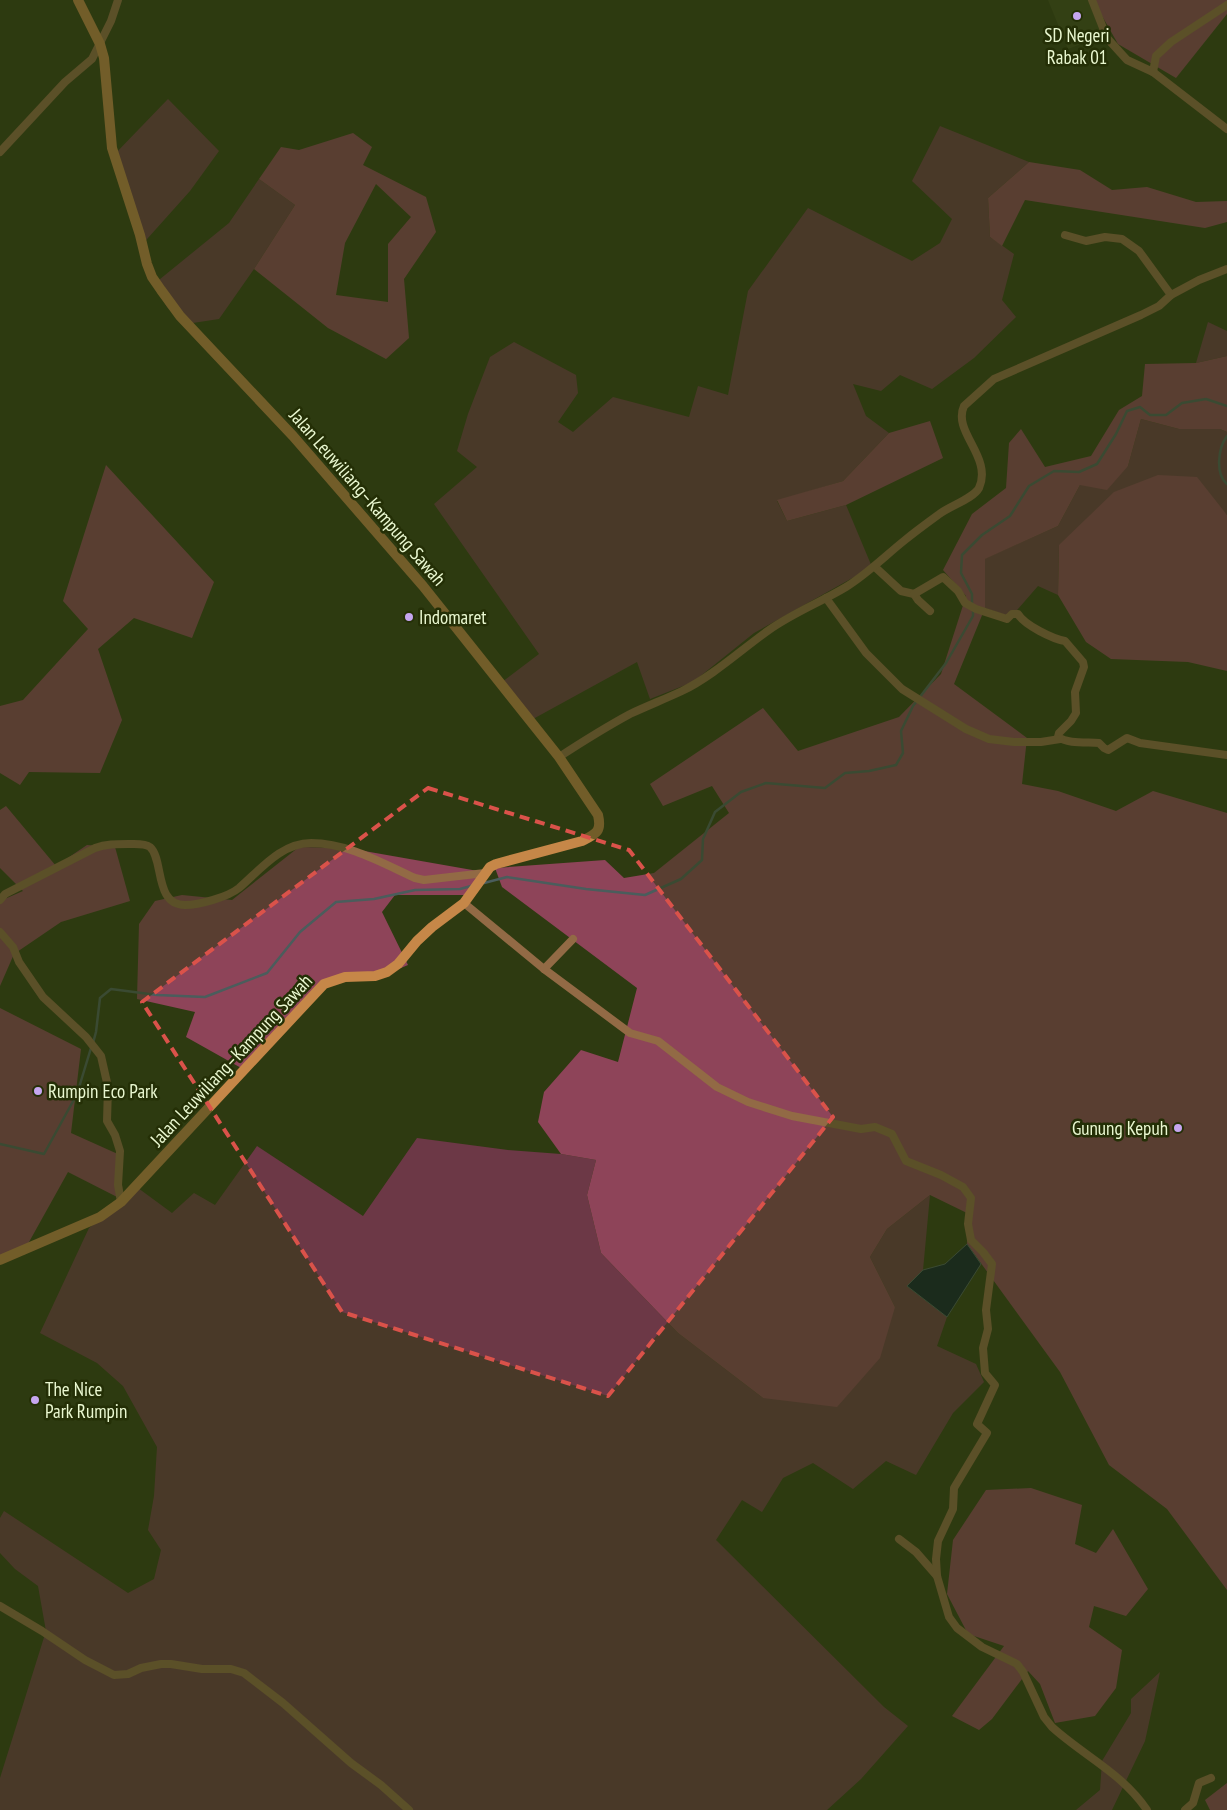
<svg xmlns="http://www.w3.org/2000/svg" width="1227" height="1810" viewBox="0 0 1227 1810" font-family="'PT Sans Narrow',sans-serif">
	<rect width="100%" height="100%" fill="#2e3a11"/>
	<path fill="#3b481a" d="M1048 0H1088L1102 36 1068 49Z"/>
	<g fill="#6c3846">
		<path d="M168 99 219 151 190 191 139 248 113 156Z"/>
		<path d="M940 126 1029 162 988 198 990 237 1014 254 1002 300 1016 317 974 358 932 389 900 375 881 391 853 384 866 416 889 433 843 481 777 501 787 521 846 505 872 567 754 633 693 682 650 699 637 662 533 719 502 682 539 654 434 504 477 467 457 451 468 414 490 357 514 342 576 375 578 393 558 422 573 432 613 397 689 417 698 386 728 395 748 291 808 208 912 261 940 243 952 219 912 181Z"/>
		<path d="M259 179 295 205 254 269 219 319 186 324 167 307 154 284 229 223Z"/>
		<path d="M1208 322 1227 331V356L1196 363Z"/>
		<path d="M1141 419 1179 429H1220L1227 432V515L1225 513 1059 545 1058 595 1038 586 1011 617 985 608 984 559 1058 526 1080 485 1128 466Z"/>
		<path d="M417 1138 508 1150 561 1154 596 1160 587 1195 601 1253 678 1333 763 1398 895 1307 870 1257 887 1229 930 1195 923 1270 907 1286 947 1317 937 1346 976 1364 984 1382 953 1413 916 1475 886 1461 853 1489 813 1463 783 1478 762 1512 742 1500 716 1540 884 1707 908 1726 861 1779 827 1810H0V1778L46 1631 38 1586 15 1569 0 1553V1518L4 1511 128 1593 154 1579 161 1550 148 1530 154 1496 157 1447 123 1386 97 1363 40 1333 89 1228 138 1188 172 1213 194 1193 215 1205 257 1146 363 1216Z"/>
		<path d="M1160 1672 1145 1741 1112 1810H1076L1100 1790 1102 1761 1131 1713V1699Z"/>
	</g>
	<g fill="#8e4459" fill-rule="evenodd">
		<path d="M1093 0H1227V14L1176 78 1118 44Z"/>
		<path d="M353 133 372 147 363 165 426 197 436 232 404 279 409 338 386 359 328 328 254 269 295 205 259 179 281 147 299 150ZM376 184 411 217 388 244V302L336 295 345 243Z"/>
		<path d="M1029 162 1080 170 1112 190 1147 187 1196 202 1227 201V222L1205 228 1025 200 1002 246 990 237 988 198Z"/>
		<path d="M1227 356V432L1220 429H1179L1141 419 1128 466 1107 490 1080 485 1058 526 985 559V608L954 684 1027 738 1022 784 1058 791 1116 811 1153 791 1227 813V1590L1167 1509 1109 1465 1060 1372 967 1244 969 1214 930 1195 887 1229 870 1257 895 1307 880 1358 837 1407 763 1398 678 1333 601 1253 587 1195 596 1160 561 1154 538 1122 544 1092 581 1050 618 1062 637 988 502 887 495 868 605 860 624 878 654 873 729 813 712 786 663 806 650 784 763 708 798 751 899 717 941 674 966 596 943 570 972 514 1006 488 1009 443 1021 429 1045 467 1091 456 1119 410 1142 396 1145 364 1196 363Z"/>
		<path d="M930 421 943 458 846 505 787 521 777 500 843 481 889 433Z"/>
		<path d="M106 465 214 582 192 638 134 618 98 649 122 720 100 773 29 772 20 785 0 773V706L23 700 88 629 63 601Z"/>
		<path d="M1158 475 1197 477 1227 515V671L1188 662 1111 659 1086 642 1058 595 1059 545 1114 492Z"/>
		<path d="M6 806 56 866 87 845 115 847 130 901 61 922 14 954 0 986V901L23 891 0 868V810Z"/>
		<path d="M299 847 347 848 478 871 472 895H395L382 912 408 965 375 979H327L243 1069 186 1037 195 1012 137 999 139 924 155 901 182 895 232 900Z"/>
		<path d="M0 1008 81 1049 71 1133 120 1155 123 1200 68 1172 24 1251 0 1259Z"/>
		<path d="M1031 1488 1082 1505 1075 1544 1096 1553 1113 1529 1148 1589 1126 1616 1094 1606 1089 1627 1122 1650 1116 1688 1095 1716 1055 1723 1040 1684 1028 1671 992 1719 979 1730 952 1716 1004 1646 968 1634 947 1594 953 1540 986 1490Z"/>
		<path d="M1227 1783V1810H1210L1205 1800Z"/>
	</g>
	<path fill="#051a2a" stroke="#4a5d5c" d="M967 1244 981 1264 947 1317 907 1286 923 1270 945 1264Z"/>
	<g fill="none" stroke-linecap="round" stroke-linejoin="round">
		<g stroke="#4a5d5c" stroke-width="2.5">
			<path d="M1227 436C1218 448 1215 474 1227 484"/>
			<path d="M972 604V594L961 573 962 555 982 535 1010 516 1029 486 1054 471 1079 472 1097 464 1116 434 1127 411 1140 407 1150 415H1166L1182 403 1206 399 1227 406"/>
			<path d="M484 883 507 877 586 889 645 895 681 879 702 860 703 839 715 812 741 792 766 783 825 788 845 773 869 771 896 765 903 753 901 731 913 706 946 663 973 616V610"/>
			<path d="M93 1043 96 1032 100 998 111 989 157 995 205 997 267 973 300 932 336 902 374 899 415 890 460 889 471 886"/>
			<path d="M0 1144 44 1154 77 1094 91 1048"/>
		</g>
		<g stroke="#926a45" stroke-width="8">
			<path d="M1092 0 1107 38 1127 60 1153 72 1227 129"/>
			<path d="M1153 72 1156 56 1171 42 1227 5"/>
			<path d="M0 152 65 82 92 59 111 21 118 0"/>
			<path d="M1065 235 1086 241 1105 237 1122 239 1139 251 1171 295"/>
			<path d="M875 567 901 591 914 594 918 600 930 611"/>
			<path d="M914 594 943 577 958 591 965 603 976 609 1007 619 1012 614H1018C1024 625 1053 639 1065 641L1083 662 1084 667 1075 692 1076 713 1071 721 1059 733 1058 737C1068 744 1086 742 1099 743L1104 748 1108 750 1127 738 1140 743 1227 755"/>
			<path d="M826 598 866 653 902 689 966 729 989 739 1014 742H1041L1060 739"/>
			<path d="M559 757C582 742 606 727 630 714 647 706 665 699 682 691 713 676 742 649 769 630 793 613 821 602 846 587 867 574 885 556 905 540 916 531 927 523 938 515 949 506 973 499 979 488 993 457 952 432 964 406L994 379 1141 315 1159 306 1171 295 1199 280 1227 269"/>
			<path d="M0 900 5 894 95 848C106 844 116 844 128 844 135 844 145 843 150 847 164 859 154 905 185 905 199 905 228 897 239 888 260 870 281 843 311 843 348 843 382 863 415 878L424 880 485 873"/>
			<path d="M464 903 544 969 630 1033 658 1041 717 1087 748 1102 792 1116 861 1129 875 1127 892 1134 906 1161 941 1175 963 1187 971 1198 968 1224 971 1240 983 1252 992 1264 986 1310 988 1329 983 1348 985 1373 995 1385 977 1424 987 1433 954 1488 953 1509 938 1541 936 1559 937 1576 949 1617 957 1628 982 1647 1017 1664 1023 1672 1044 1717 1052 1727C1084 1756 1122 1773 1147 1810"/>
			<path d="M0 932 13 947 19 962 43 997 86 1037 101 1056 108 1087 107 1121 115 1135 120 1151 118 1185 121 1202"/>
			<path d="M544 969 573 939"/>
			<path d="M899 1539 916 1552 937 1576"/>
			<path d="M0 1606 42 1631 85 1660 114 1675 128 1674 141 1668 161 1664H171L202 1669H231L244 1673 283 1703 351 1763 381 1785 409 1810"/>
			<path d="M1185 1810 1193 1803 1199 1783 1211 1778"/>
		</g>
		<path stroke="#c68748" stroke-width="10" d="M0 1260 100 1217 121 1202 324 984 345 977 375 976 387 972 398 964 417 941 432 927 464 903 490 867 496 864 582 841C596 834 602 832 598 815L559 757 423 586 293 436 180 316 161 290 152 277 147 264 140 235 112 148 104 58 100 44 78 0"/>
	</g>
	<path d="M0 0H1227V1810H0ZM428 788 629 850 833 1117 608 1396 342 1312 142 1002Z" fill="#2e3a11" fill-opacity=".55" fill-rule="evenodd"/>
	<path fill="none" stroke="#da524a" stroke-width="4" stroke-dasharray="10 6" stroke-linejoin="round" d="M428 788 629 850 833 1117 608 1396 342 1312 142 1002Z"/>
	<g fill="#c6a6f0" stroke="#242f06" stroke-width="2">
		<circle cx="1077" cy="16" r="5"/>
		<circle cx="409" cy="617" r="5"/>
		<circle cx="38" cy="1091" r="5"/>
		<circle cx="1178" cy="1128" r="5"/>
		<circle cx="35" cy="1400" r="5"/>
	</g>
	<g text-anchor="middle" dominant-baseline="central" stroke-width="5" stroke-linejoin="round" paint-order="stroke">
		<g font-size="19" fill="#eaf8d1" stroke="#242f06" text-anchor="start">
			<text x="1077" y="35" text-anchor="middle">SD Negeri<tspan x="1077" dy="22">Rabak 01</tspan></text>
			<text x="419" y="617">Indomaret</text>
			<text x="48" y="1091">Rumpin Eco Park</text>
			<text x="1168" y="1128" text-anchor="end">Gunung Kepuh</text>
			<text x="45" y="1389">The Nice<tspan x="45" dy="22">Park Rumpin</tspan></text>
		</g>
		<g font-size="19" fill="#eaf8d1" stroke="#242f06">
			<text transform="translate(368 497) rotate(49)">Jalan Leuwiliang–Kampung Sawah</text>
			<text transform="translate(231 1060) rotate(-47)">Jalan Leuwiliang–Kampung Sawah</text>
		</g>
	</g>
</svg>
